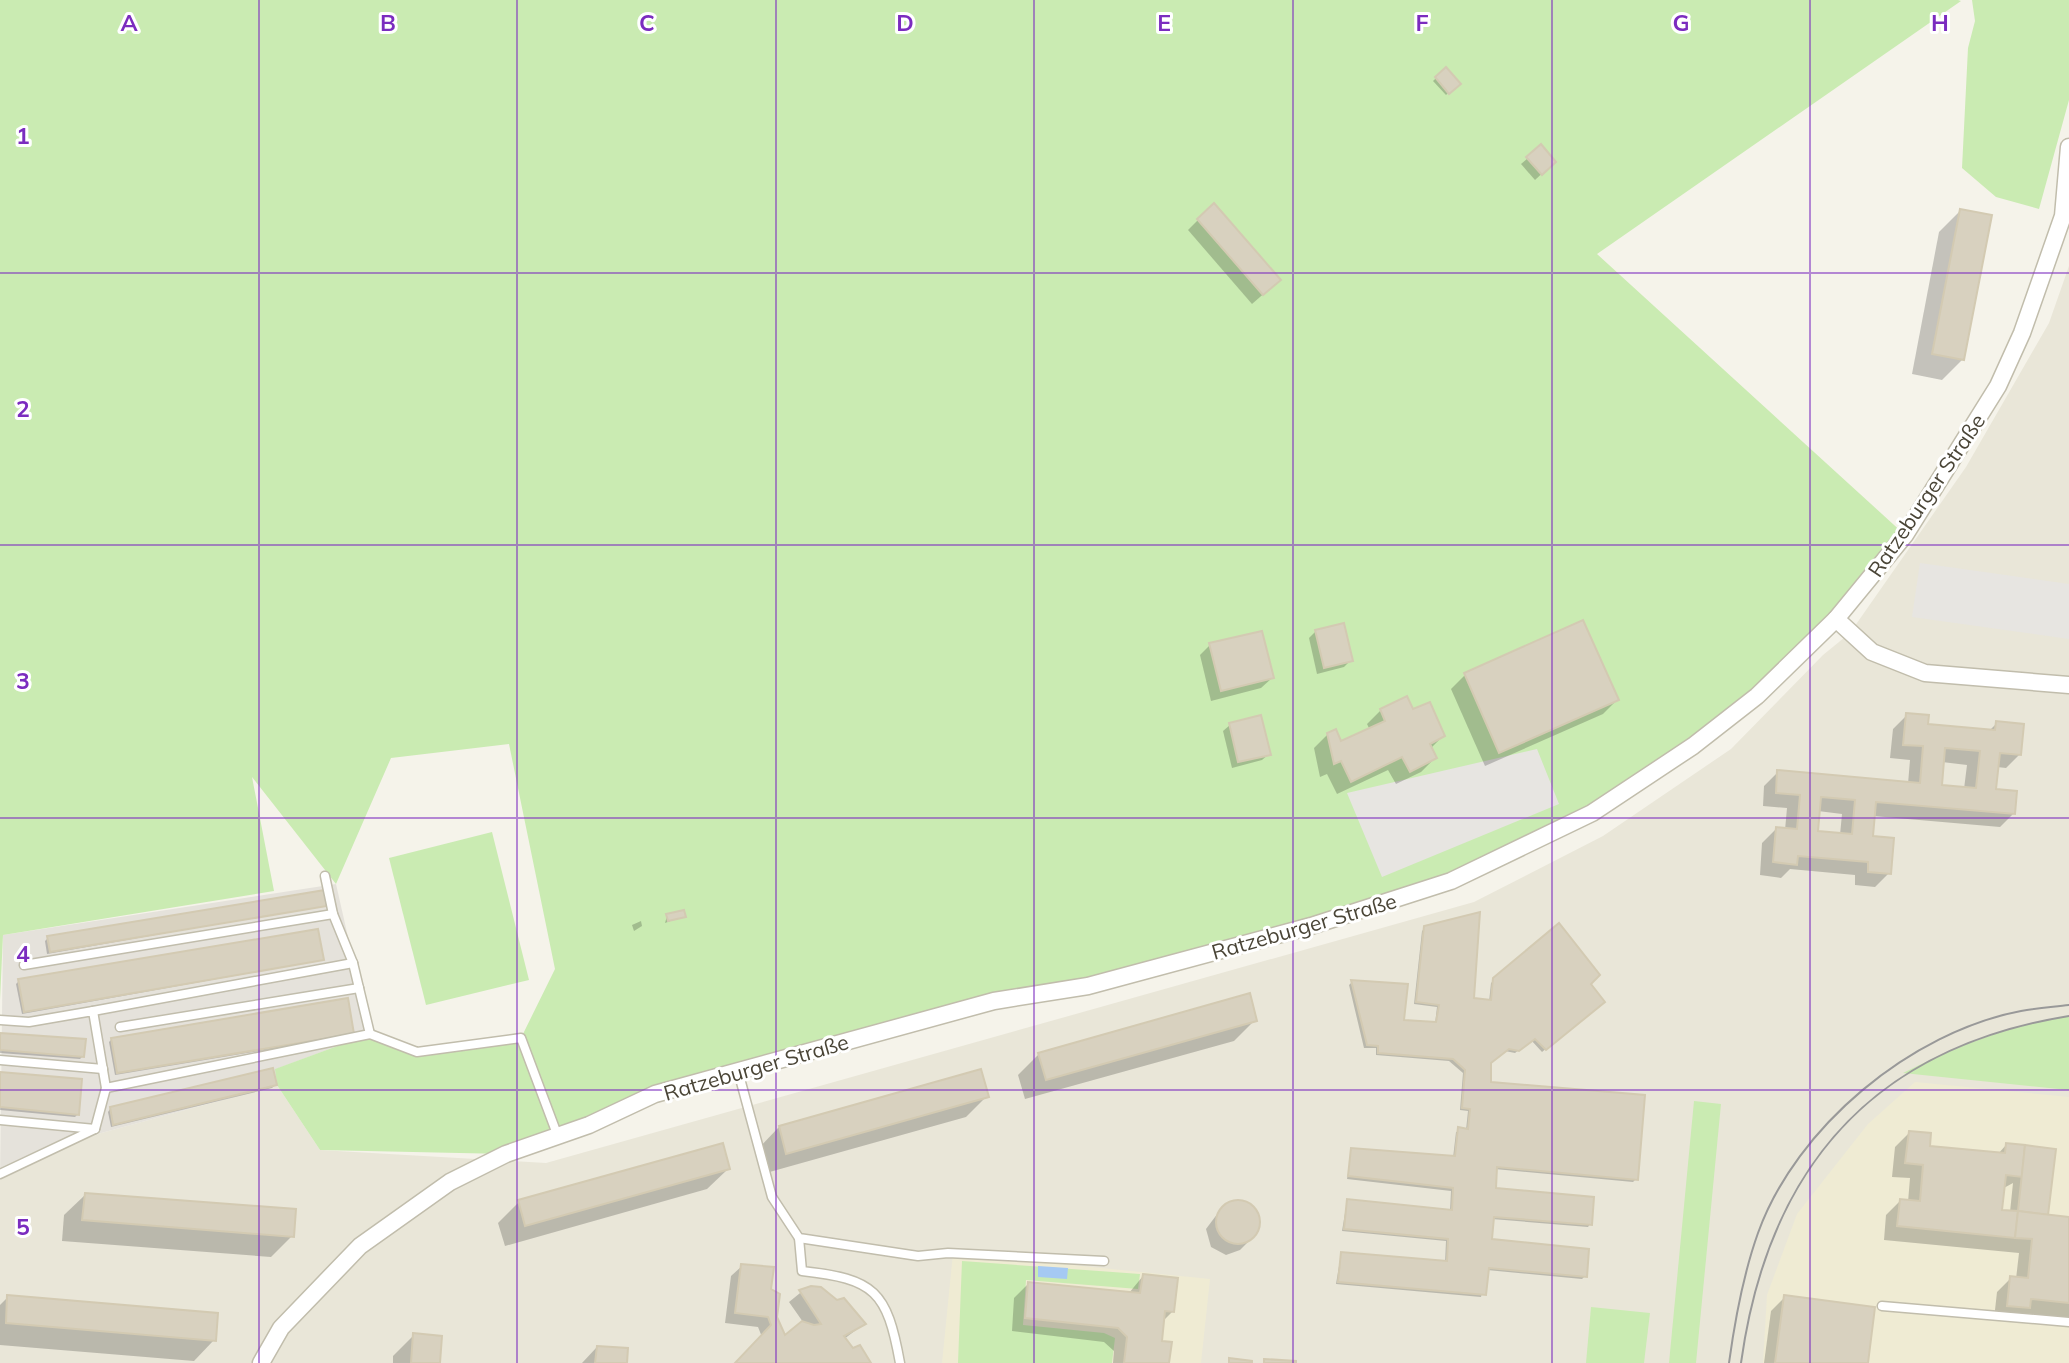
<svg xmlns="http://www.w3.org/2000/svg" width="2069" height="1363" viewBox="0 0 2069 1363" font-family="Mulish,sans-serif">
	<rect width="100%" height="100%" fill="#f5f3ea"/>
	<path fill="#e9e6d8" d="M2069 266V1363H0V1180L83 1138 277 1085 320 1150 546 1163 1474 902 1603 836 1731 749 1823 655 1850 633 1966 467 2049 323Z"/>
	<path fill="#e5e2db" d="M336 884 370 1034 276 1069 277 1085 83 1138 0 1180 3 935Z"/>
	<g fill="#efebd3">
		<path d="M1915 1082 2069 1097V1363H1763L1767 1295 1797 1214 1868 1124Z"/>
		<path d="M953 1253 1210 1279 1201 1363H942Z"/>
	</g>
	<g fill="#caebb2">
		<path d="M0 0H1958L1961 1 1597 254 1905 535 1757 696 1592 813 1451 881 738 1071 506 1154 320 1150 277 1085 275 1069 370 1034 417 1052 521 1038 555 969 509 744 391 758 336 884 252 777 274 891 3 935 0 1000Z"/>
		<path d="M1972 0H2069V100L2039 209 1996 197 1962 168 1968 48 1975 21Z"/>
		<path d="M492 832 529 980 426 1005 389 858Z"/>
		<path d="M2069 1016V1090L1903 1073C1958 1046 2009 1025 2069 1016Z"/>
		<path d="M1694 1101 1721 1104 1696 1363H1669Z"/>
		<path d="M962 1261 1140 1274 1138 1289 1026 1280 1023 1325 1104 1333 1115 1338 1112 1363H958Z"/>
		<path d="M1591 1307 1650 1313 1644 1363H1586Z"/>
	</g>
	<g fill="#e7e5e1">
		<path d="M1920 563 2069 584V639L1912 617Z"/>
		<path d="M1537 749 1559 804 1382 877 1347 793Z"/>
	</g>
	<path fill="#a5c9f3" d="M1038 1266 1068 1268 1067 1279 1038 1277Z"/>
	<g fill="#0003" fill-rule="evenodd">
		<path d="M1446 69 1458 84 1446 95 1433 81Z"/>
		<path d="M1528 158 1548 168 1535 180 1521 164Z"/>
		<path d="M1960 211 1963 359 1942 380 1912 374 1939 232Z"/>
		<path d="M1198 220 1268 290 1252 304 1188 230Z"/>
		<path d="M1342 626 1351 660 1344 667 1317 674 1309 638 1315 632Z"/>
		<path d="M1210 645 1272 678 1261 688 1211 701 1200 655Z"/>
		<path d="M1465 675 1617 700 1603 714 1485 766 1451 689Z"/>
		<path d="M1381 710 1412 711 1443 736 1430 749 1435 758 1421 772 1396 784 1388 770 1337 794 1327 774 1320 777 1314 748 1328 734 1340 744 1370 730 1367 724Z"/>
		<path d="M1907 715 1926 726 1989 731 1997 723 2020 754 2006 768 1997 767 1994 791 2014 813 2000 827 1873 816 1871 838 1889 873 1875 887 1855 885V875L1790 869 1781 878 1760 875 1762 843 1776 829 1785 830 1787 808 1763 806 1764 786 1778 772 1908 784 1910 760 1890 758 1893 729ZM1942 762 1967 765 1964 789 1940 786ZM1818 811 1842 814 1840 835 1816 832Z"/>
		<path d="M1230 725 1269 754 1262 760 1232 768 1223 731Z"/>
		<path d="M325 905 47 954 45 941 48 938Z"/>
		<path d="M667 916H684L665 923Z"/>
		<path d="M641 921 642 926 634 931 632 925Z"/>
		<path d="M1425 928 1472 1000 1489 1002 1491 983 1494 980 1588 984 1600 1004 1542 1052 1531 1040 1515 1053 1505 1051 1489 1063V1083L1636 1179 1633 1182 1495 1169 1494 1190 1590 1224 1588 1227 1492 1219 1490 1241 1585 1276 1582 1279 1487 1270 1481 1297 1336 1284 1341 1254 1445 1263 1446 1241 1342 1231 1347 1201 1450 1211 1451 1191 1347 1179 1352 1150 1453 1158 1456 1132 1466 1130 1468 1111 1460 1110 1463 1073 1449 1061 1376 1055V1048H1364L1349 985 1352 982 1402 1021 1435 1024 1437 1007 1414 1004 1422 931Z"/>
		<path d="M322 960 22 1014 16 984 19 981Z"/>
		<path d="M1255 1020 1234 1041 1025 1099 1018 1075 1039 1054Z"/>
		<path d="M0 1034 83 1056 80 1059 0 1053Z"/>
		<path d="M349 1036 115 1075 109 1042 112 1039Z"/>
		<path d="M0 1073 78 1114 75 1117 0 1110Z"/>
		<path d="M275 1085 272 1088 111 1127 108 1112 110 1109Z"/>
		<path d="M987 1096 966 1117 766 1173 759 1148 779 1127Z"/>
		<path d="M1909 1133 1928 1147 1998 1154 2006 1145 2044 1216 2069 1219V1318L2023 1313 2014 1321 1994 1319 1997 1292 2011 1278 2016 1279 2019 1253 1884 1240 1886 1215 1900 1201 1908 1202 1910 1178 1892 1177 1895 1147ZM2013 1183 2010 1212 2000 1211 2002 1189Z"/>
		<path d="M728 1169 707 1189 505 1246 498 1223 519 1202Z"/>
		<path d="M85 1195 292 1236 271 1257 62 1241 64 1215Z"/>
		<path d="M1240 1202 1253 1207 1259 1222 1251 1239 1240 1250 1226 1255 1211 1247 1206 1229 1224 1205Z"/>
		<path d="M742 1266 769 1290 776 1321 785 1337 803 1322 789 1302 805 1289 864 1324 844 1339 869 1363H737L762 1337 758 1327 725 1323 731 1276Z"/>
		<path d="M1143 1276 1173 1311 1163 1321 1160 1342 1167 1363H1113L1114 1351 1104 1342 1012 1331 1014 1298 1028 1284 1129 1293Z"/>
		<path d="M8 1297 214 1340 194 1361 0 1345V1305Z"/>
		<path d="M1785 1297 1866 1363H1764L1771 1311Z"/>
		<path d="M414 1335 439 1363H393V1356Z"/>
		<path d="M597 1347 625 1363H582Z"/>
	</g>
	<g fill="#d8d1bf" stroke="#d3cab2" stroke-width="2" fill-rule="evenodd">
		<path d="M1446 67 1461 84 1449 94 1435 77Z"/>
		<path d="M1541 144 1556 162 1542 175 1526 157Z"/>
		<path d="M1214 203 1281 280 1263 295 1197 219Z"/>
		<path d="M1960 209 1992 215 1964 360 1932 354Z"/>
		<path d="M1583 620 1619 700 1499 753 1464 673Z"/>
		<path d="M1344 623 1353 661 1324 668 1315 630Z"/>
		<path d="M1262 631 1274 678 1221 691 1209 643Z"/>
		<path d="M1407 696 1413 709 1430 702 1445 736 1430 744 1437 758 1410 772 1402 757 1351 782 1341 761 1334 764 1327 733 1336 729 1341 741 1385 721 1380 709Z"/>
		<path d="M1906 713 1929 715 1928 724 1995 730 1996 721 2024 724 2021 755 2000 753 1996 789 2017 791 2015 814 1876 802 1873 836 1894 838 1891 874 1868 872V862L1798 856 1797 865 1773 862 1776 827 1797 829 1800 795 1776 793 1777 770 1920 783 1923 746 1903 745ZM1945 748 1980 751 1976 788 1942 785ZM1821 797 1855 800 1852 834 1818 831Z"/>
		<path d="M1261 715 1271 755 1238 762 1229 723Z"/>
		<path d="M325 890 327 906 50 952 47 936Z"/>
		<path d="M684 910 686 917 668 921 666 914Z"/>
		<path d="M1480 912 1474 998 1491 1000 1493 978 1559 923 1600 975 1591 984 1605 1002 1546 1050 1535 1039 1519 1051 1509 1049 1491 1063V1082L1645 1095 1638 1180 1497 1167 1496 1188 1594 1197 1592 1225 1494 1217 1492 1239 1589 1249 1587 1277 1489 1268 1486 1295 1338 1282 1341 1252 1447 1261 1448 1239 1344 1229 1347 1199 1452 1210 1453 1188 1348 1176 1351 1148 1455 1156 1458 1127 1468 1129 1470 1109 1462 1108 1465 1070 1453 1059 1378 1053V1046L1367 1045 1351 980 1408 984 1404 1020 1436 1022 1439 1005 1416 1002 1424 926Z"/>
		<path d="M318 929 324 960 24 1012 18 979Z"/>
		<path d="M1250 993 1257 1021 1046 1080 1038 1053Z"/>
		<path d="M348 998 354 1034 117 1073 111 1038Z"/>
		<path d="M0 1033 86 1039 84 1057 0 1050Z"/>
		<path d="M273 1068 277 1085 113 1125 110 1107Z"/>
		<path d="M981 1069 989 1097 786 1154 779 1126Z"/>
		<path d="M0 1072 82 1079 79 1115 0 1107Z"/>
		<path d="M1909 1131 1931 1133 1930 1146 2005 1153 2006 1143 2025 1145 2022 1177 2006 1175 2002 1210 2018 1211 2015 1238 1897 1226 1900 1199 1920 1201 1923 1165 1905 1163Z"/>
		<path d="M723 1143 730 1169 525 1226 518 1200Z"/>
		<path d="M2025 1145 2056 1149 2048 1215 2018 1211Z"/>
		<path d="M85 1193 296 1209 294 1237 82 1220Z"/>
		<circle cx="1238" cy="1222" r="22"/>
		<path d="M2018 1211 2069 1217V1303L2031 1299 2030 1308 2007 1306 2010 1276 2028 1278 2032 1239 2015 1238Z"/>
		<path d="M741 1264 774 1267 771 1289 780 1294 777 1317 785 1335 802 1321 814 1325 821 1324 799 1290 811 1286 821 1287 837 1300 844 1298 866 1324 844 1336 853 1348 860 1345 871 1363H735L771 1325 768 1317 735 1313Z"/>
		<path d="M1143 1274 1178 1278 1174 1312 1165 1311 1162 1341 1172 1342 1169 1363H1124L1127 1337 1118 1328 1025 1318 1028 1282 1140 1293Z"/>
		<path d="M7 1295 218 1313 216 1341 6 1323Z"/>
		<path d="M1784 1295 1875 1307 1868 1363H1775Z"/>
		<path d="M413 1333 442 1336 440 1363H411Z"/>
		<path d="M597 1346 628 1348 627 1363H595Z"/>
		<path d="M1229 1358 1252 1361V1363H1229Z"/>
		<path d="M1264 1359 1296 1361V1363H1264Z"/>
	</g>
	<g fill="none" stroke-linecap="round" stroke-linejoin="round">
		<g stroke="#c1bdac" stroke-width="11">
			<g id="lane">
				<path d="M24 965 333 914"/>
				<path d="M93 1011 353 963"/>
				<path d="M0 1020 29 1022 93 1011 106 1088 95 1129"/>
				<path d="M120 1027 359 988"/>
				<path d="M370 1034 417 1052 521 1038 557 1134"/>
				<path d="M0 1060 103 1069"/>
				<path d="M738 1071 772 1197 799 1238 918 1256 948 1253 1104 1261"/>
				<path d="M106 1088 370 1034 353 963 333 914 325 876"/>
				<path d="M0 1120 95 1129 0 1174"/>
				<path d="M799 1238 802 1271C875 1279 887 1291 900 1363"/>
				<path d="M1882 1306 2069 1322"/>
			</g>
		</g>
		<g stroke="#c1bdac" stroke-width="19">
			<g id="street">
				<path d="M1836 619 1872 652 1925 673 2069 685"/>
				<path d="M261 1363 281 1328 360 1246 450 1182 506 1154 589 1125 655 1094 994 1001 1088 986 1311 926 1451 881 1592 813 1693 746 1757 696 1836 619 1905 535 1998 386 2022 333 2063 216 2069 147"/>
			</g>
		</g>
		<use href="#lane" stroke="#fff" stroke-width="8"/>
		<use href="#street" stroke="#fff" stroke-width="16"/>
		<g stroke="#999" stroke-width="2">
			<path d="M1729 1363C1735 1319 1743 1275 1758 1233 1796 1127 1911 1032 2021 1011 2037 1008 2053 1007 2069 1005"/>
			<path d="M1741 1363C1768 1168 1872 1048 2069 1016"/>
		</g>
	</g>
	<path fill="none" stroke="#7b2cbf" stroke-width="2" stroke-opacity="0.55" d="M259 0V1363M517 0V1363M776 0V1363M1034 0V1363M1293 0V1363M1552 0V1363M1810 0V1363M0 273H2069M0 545H2069M0 818H2069M0 1090H2069"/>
	<g text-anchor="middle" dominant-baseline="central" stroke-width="6" stroke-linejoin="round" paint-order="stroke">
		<g font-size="21" fill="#4a4537" stroke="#fff">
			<text transform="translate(1926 495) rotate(-56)">Ratzeburger Straße</text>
			<text transform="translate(1304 926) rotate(-16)">Ratzeburger Straße</text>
			<text transform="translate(756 1067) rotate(-16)">Ratzeburger Straße</text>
		</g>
	</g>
	<g font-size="23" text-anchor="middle" font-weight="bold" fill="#7b2cbf" stroke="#fff" stroke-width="6" stroke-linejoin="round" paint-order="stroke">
		<text x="129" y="31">A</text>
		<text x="388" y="31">B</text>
		<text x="647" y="31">C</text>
		<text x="905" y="31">D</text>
		<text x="1164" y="31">E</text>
		<text x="1422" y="31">F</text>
		<text x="1681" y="31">G</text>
		<text x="1940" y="31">H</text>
		<text x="23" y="144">1</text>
		<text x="23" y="417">2</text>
		<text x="23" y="689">3</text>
		<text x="23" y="962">4</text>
		<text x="23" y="1235">5</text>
	</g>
</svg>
